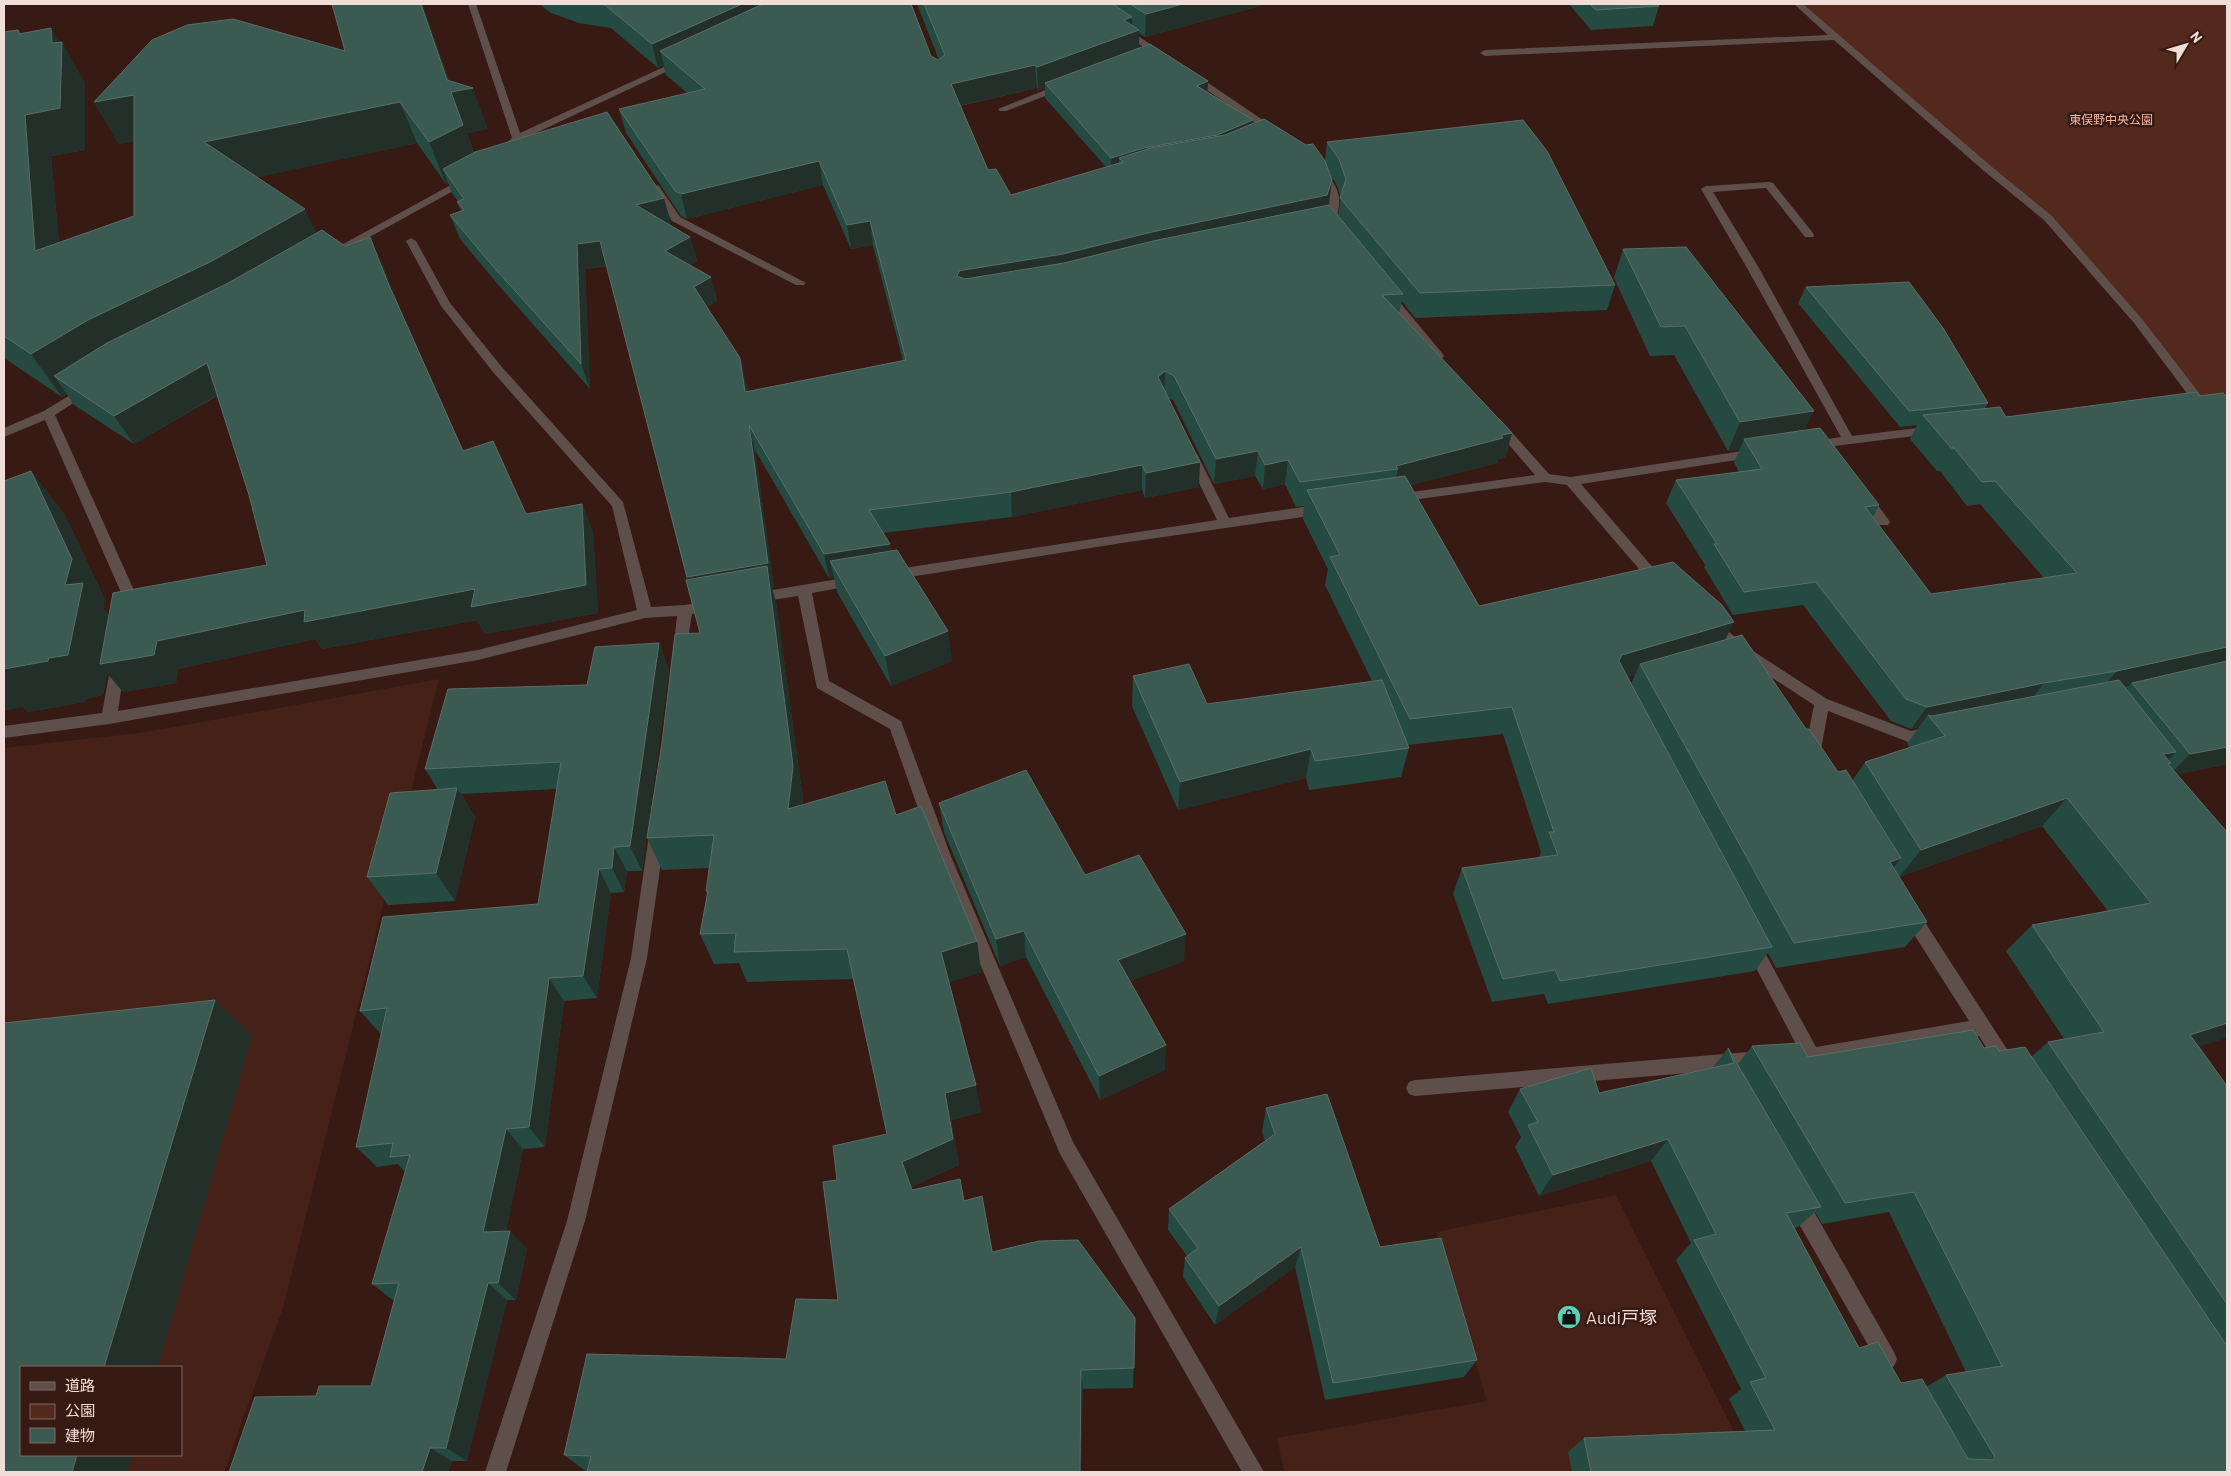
<svg xmlns="http://www.w3.org/2000/svg" width="2231" height="1476" viewBox="0 0 2231 1476" font-family="Barlow,'Noto Sans JP',sans-serif">
	<rect width="100%" height="100%" fill="#371a13"/>
	<g fill="#452118" fill-rule="evenodd">
		<path d="M439 679 283 1308 224 1472H4V748L140 733ZM21 1367H181V1455H21Z"/>
		<path d="M1616 1195 1754 1472H1284L1277 1438 1487 1401 1436 1232Z"/>
	</g>
	<path fill="#53281d" d="M1798 4H2227V400L2199 401 2048 218 1834 37Z"/>
	<g fill="none" stroke-linecap="round" stroke-linejoin="round">
		<g fill="#5e4f4b" fill-rule="evenodd">
			<path d="M468 4H476L520 133 679 60 682 59 687 62 521 140 505 157H497V153L512 138Z"/>
			<path d="M1794 4H1803L1992 167 2052 216 2142 319 2203 398 2227 421V432L2223 431 2195 404 2134 323 2044 220 1984 171 1834 40 1485 56 1480 53 1485 50 1828 35Z"/>
			<path d="M1123 26 1165 54V58H1159L1120 31V27Z"/>
			<path d="M1192 73 1195 74 1279 131 1278 133H1270L1189 78V74Z"/>
			<path d="M1063 83 1066 84V88L1006 111H1000L998 109Z"/>
			<path d="M1321 169 1325 170C1340 192 1343 197 1335 223L1330 226 1325 223C1332 199 1330 193 1316 172Z"/>
			<path d="M469 175 474 178 473 180 335 256H327L325 254Z"/>
			<path d="M1769 182 1773 183 1813 233 1814 235 1813 237H1805L1766 188 1713 192 1759 268 1852 436 1934 426 1940 430 1938 433 1811 449 1807 448 1805 445 1807 442 1841 437 1747 268 1701 189 1706 186Z"/>
			<path d="M655 185 659 186 680 217 806 283 804 285H796L672 221 650 188Z"/>
			<path d="M411 238 416 241 450 303 501 366 623 502 651 607 685 605 713 600 718 601 720 605 718 609 692 614 685 657 680 658 675 657 673 653 677 616 645 618 478 660 109 724 4 738V726L102 713 111 664 113 660 118 659 123 660 125 664 118 711 478 650 637 610 612 506 493 372 441 306 406 241Z"/>
			<path d="M1388 292 1392 293 1442 353 1444 356 1442 359H1434L1384 297 1382 295 1384 293Z"/>
			<path d="M88 384 94 388 92 391 55 415 137 597 133 614H123L121 610 123 597 45 420 4 437V428L44 411Z"/>
			<path d="M1496 418 1500 419 1549 474 1571 477 1756 449 1762 453 1756 457 1581 484 1649 563 1669 582 1667 585H1657L1639 569 1567 485 1545 482 1397 502 1392 501 1390 498 1392 495 1397 494 1535 475 1492 425 1490 422Z"/>
			<path d="M1191 450 1197 454 1229 518 1323 504 1330 509 1323 514 1122 543 891 580 886 578 884 575 886 572 891 570 1217 520 1185 454Z"/>
			<path d="M1863 491 1868 492 1888 519 1890 522 1888 525H1878L1858 498 1856 495 1858 492Z"/>
			<path d="M856 576 861 578 863 581 861 584 812 593 829 681 901 721 952 859 1073 1142 1264 1472H1242L1060 1154 936 859 890 729 817 688 798 596 755 603 750 602 748 598 750 594 755 593Z"/>
			<path d="M1711 620 1716 621 1747 647 1827 699 1911 731 1932 726 1937 728 1939 732 1937 736 1911 743 1828 711 1821 750 1825 757 1822 761 1817 763 1812 761 1805 750 1814 705 1737 655 1706 629 1704 625 1706 621Z"/>
			<path d="M657 828 663 830 665 835 647 958 585 1221 506 1472H485L567 1221 631 958 649 835 651 830Z"/>
			<path d="M1909 905 1915 907 2012 1057 2015 1063 2012 1069 2006 1071 2000 1069 1979 1036 1811 1064 1788 1065 1782 1063 1779 1057 1782 1051 1798 1048 1744 945 1746 940 1752 938 1758 940 1816 1047 1969 1021 1903 917 1901 912 1903 907Z"/>
			<path d="M1760 1051 1766 1053 1769 1059 1766 1065 1760 1067 1415 1096 1409 1094 1406 1088 1409 1082 1415 1080Z"/>
			<path d="M1797 1192 1804 1194 1894 1352 1897 1359 1894 1366 1887 1369 1880 1366 1790 1208 1788 1201 1790 1194Z"/>
		</g>
	</g>
	<g fill="#254a42" fill-rule="evenodd">
		<path d="M332 4H422L449 81 488 129 467 133 474 153 671 223H668L690 237 697 261 690 265 711 277 717 301 707 307 740 358 746 383 748 392 903 361 873 245 851 249 823 185 687 219 681 216 626 133 619 109 687 93 666 75 663 65 658 68 611 28 579 23 551 13 539 4H911L931 56 938 60H939L917 4H1267L1145 37 1139 33V48L1208 81V92L1253 120 1252 124 1325 160 1327 142 1615 285 1607 310 1415 318 1402 301 1399 313 1512 433 1505 458 1498 459 1497 463 1410 485 1479 606 1725 640 1806 729 1838 772 1852 781 1865 762 1910 748 1907 744 1919 727 1911 729 1891 721 1803 605 1733 615 1704 567 1705 565 1666 503 1676 480 1739 472 1734 462 1740 449 1728 451 1674 355 1650 356 1614 278 1623 249 1879 505 1873 517 1931 594 2044 578 1980 504 1967 506 1940 471H1937L1910 439 1917 425 1900 427 1798 303 1806 287 1988 403 1985 408 2227 764 2178 774 2199 1046 2227 1086V1472H1572L1568 1452 1584 1438 1745 1431 1729 1399 1741 1389 1676 1260 1691 1243 1651 1161 1539 1196 1515 1147 1521 1137 1508 1112 1520 1089 1599 1093 1713 1067 1728 1048 1738 1064 1752 1046 1808 1057 1984 1048 1999 1051 2032 1056 2048 1042 2064 1039 2006 951 2032 925 2108 911 2042 826 1899 877 1927 922 1905 947 1776 968 1768 953 1755 971 1548 1004 1544 994 1492 1002 1453 894 1462 868 1539 858 1541 852 1503 734 1408 745 1409 748 1401 777 1309 790 1306 778 1178 810 1132 706 1133 676 1207 704 1372 681 1325 585 1328 569 1303 519 1304 506 1296 507 1285 484 1263 489 1255 476 1214 484 1173 400 1168 398 1199 487 1145 498 1142 490 1012 517 883 533 890 544 891 551 952 661 891 686 837 592 834 577 829 578 755 450 774 587 772 588 776 602 803 799 802 804 896 815 977 941 981 972 949 982 981 1112 951 1120 959 1165 911 1187 912 1190 965 1201 982 1196 993 1252 1135 1318 1133 1388 1083 1389 587 1472 564 1455 786 1359 838 1300 837 1180 887 1134 853 979 747 982 739 963 714 964 700 934 707 895 706 891 709 868 662 870 647 838 700 633 687 580 607 266 585 269 590 389 500 287 460 239 450 215 461 211 457 202 458 201 452 193 448 183 446 184 417 143 257 177 316 233 345 246 383 266 401 311 463 451 526 514 582 504 593 532 598 613 485 634 477 620 322 649 315 639 178 669 176 683 123 692 107 673 103 695 85 699 84 702 28 712 23 707 64 513 105 600 103 608 109 615 267 565 249 495 217 396 134 444 74 405 67 394 62 397 4 358V32L18 30 21 33 59 42 85 83V150L51 156 59 243 134 216V141L119 144 94 102 345 51ZM1037 88 1038 91 1045 88V98L1106 167 1011 195 988 170 960 106ZM1331 176 1336 183 1341 197 1338 215 1329 205ZM1635 675 1631 684 1627 677ZM1815 1212 1822 1224 1889 1212 1966 1372 1946 1375 1926 1387 1901 1383 1859 1348 1794 1228 1798 1227Z"/>
		<path d="M1569 4H1657L1659 6 1653 26 1591 30Z"/>
		<path d="M659 643 669 670 642 871H627L624 892 611 893 597 998 564 1001 545 1147 523 1149 506 1231 527 1249 516 1300H507L467 1461H452L448 1472H229L316 1396 371 1386 394 1301 372 1284 405 1172 398 1164 377 1167 356 1147 381 1033H380L360 1011 538 904 557 789 461 794 475 817 455 901 388 905 367 877 438 790 425 769 587 685Z"/>
		<path d="M939 803 1085 875 1184 961 1130 981 1165 1070 1100 1100 1026 957 1000 966 944 832Z"/>
		<path d="M1266 1108 1380 1247 1477 1360 1464 1377 1325 1400 1295 1267 1215 1325 1183 1277 1185 1258 1187 1256 1168 1230 1169 1209 1265 1141 1262 1132Z"/>
	</g>
	<g fill="#233029">
		<path d="M421 4H422L452 92 473 88 488 129 467 133 479 167 443 169 448 183 446 184 429 142Z"/>
		<path d="M742 4H797L660 51 664 65 658 68 652 44Z"/>
		<path d="M1183 4H1267L1145 37 1146 14Z"/>
		<path d="M1132 17V32L1139 30V53L1045 83V88L1038 91 1037 67 1124 20Z"/>
		<path d="M51 28 61 46 62 42 85 83V150L51 156 64 294 35 251 25 115 52 43Z"/>
		<path d="M1035 65 1037 88 953 107 951 84Z"/>
		<path d="M1208 81 1207 97 1197 86Z"/>
		<path d="M134 95 157 137 119 144 94 102Z"/>
		<path d="M400 102 417 143 227 184 204 142Z"/>
		<path d="M1253 120 1251 136 1123 162 1119 158V171L1111 174V158L1144 148Z"/>
		<path d="M819 161 823 185 687 219 681 194Z"/>
		<path d="M1332 180 1329 204 1324 219 967 294 957 276 959 271Z"/>
		<path d="M664 198 671 223 643 229 636 205Z"/>
		<path d="M305 209 325 251 54 376 67 394 62 397 31 354 88 320Z"/>
		<path d="M870 221 873 245 851 249 847 225Z"/>
		<path d="M370 237 383 266 401 311 476 480 388 283Z"/>
		<path d="M690 237 697 261 671 275 665 251Z"/>
		<path d="M600 241 608 265 585 269 590 389 581 364 577 244Z"/>
		<path d="M711 277 717 301 701 311 694 287Z"/>
		<path d="M740 358 746 383 751 417 745 392Z"/>
		<path d="M207 363 224 391 134 444 114 416Z"/>
		<path d="M1165 371 1164 395 1158 377Z"/>
		<path d="M1814 411 1800 440 1744 439 1740 449 1728 451 1740 422Z"/>
		<path d="M749 425 755 450 774 587 772 588 776 602 803 799 798 841 788 809 695 601 687 577Z"/>
		<path d="M1512 433 1505 458 1498 459 1497 463 1393 490 1398 469 1396 466Z"/>
		<path d="M1258 451 1255 476 1214 484 1216 459Z"/>
		<path d="M1288 460 1285 484 1263 489 1265 465Z"/>
		<path d="M1200 462 1199 487 1145 498 1146 473Z"/>
		<path d="M1142 465V490L1012 517 1011 492Z"/>
		<path d="M31 471 64 513 105 600 103 608 116 624 157 641 582 504 593 532 598 613 485 634 477 620 322 649 315 639 178 669 176 683 123 692 107 673 103 695 85 699 84 702 28 712 23 707 4 711V669L49 658 65 585Z"/>
		<path d="M890 544 894 568 830 561 834 577 829 578 824 554Z"/>
		<path d="M1734 622 1720 650 1640 664 1635 675 1610 682 1622 655Z"/>
		<path d="M948 631 952 661 891 686 885 656Z"/>
		<path d="M659 643 669 670 642 871 630 846Z"/>
		<path d="M2227 647V664L2132 683 2129 686 2098 693 2117 671Z"/>
		<path d="M2044 683 2027 705 1935 724 1928 715 1919 727 1911 729 1927 707Z"/>
		<path d="M2227 747V764L2168 776 2190 754Z"/>
		<path d="M1311 749 1306 778 1178 810 1180 782Z"/>
		<path d="M2176 752 2149 780 2163 754Z"/>
		<path d="M457 788 475 817 455 901 436 873Z"/>
		<path d="M2067 798 2042 826 1899 877 1921 850Z"/>
		<path d="M614 847 627 871 624 892 612 868Z"/>
		<path d="M1901 858 1880 884 1890 862Z"/>
		<path d="M599 869 611 893 597 998 583 976Z"/>
		<path d="M1024 931 1026 957 1000 966 996 939Z"/>
		<path d="M1186 934 1184 961 1118 986V960Z"/>
		<path d="M977 941 981 972 947 983 941 952Z"/>
		<path d="M549 978 564 1001 545 1147 529 1127Z"/>
		<path d="M215 1000 252 1035 158 1367H104Z"/>
		<path d="M2227 1023V1038L2158 1059 2190 1035Z"/>
		<path d="M1166 1045 1165 1070 1100 1100 1099 1076Z"/>
		<path d="M976 1085 981 1112 951 1120 959 1165 910 1188 902 1162 945 1093Z"/>
		<path d="M506 1129 523 1149 502 1250 483 1232Z"/>
		<path d="M1668 1139 1651 1161 1539 1196 1553 1175Z"/>
		<path d="M510 1231 527 1249 516 1300 498 1283Z"/>
		<path d="M1301 1247 1295 1267 1215 1325 1219 1306Z"/>
		<path d="M488 1283 507 1300 467 1461 446 1448Z"/>
		<path d="M1081 1370 1083 1389 1081 1472H1080Z"/>
		<path d="M430 1448 452 1461 448 1472H422Z"/>
		<path d="M77 1455H133L128 1472H72Z"/>
	</g>
	<g fill="#3b5a52" stroke="#586e67">
		<path d="M332 4H421L447 80 473 88 451 92 463 125 429 142 400 102 204 142 305 209 212 261 88 320 31 354 4 336V32L18 30 19 34 51 28 52 43 62 42 60 108 25 115 35 251 134 216V95L94 102 152 40 187 25 233 19 345 51Z"/>
		<path d="M597 4H742L652 44 605 5Z"/>
		<path d="M763 4H911L931 56 938 60 945 55 924 4H1113L1132 17 1124 20 1139 30 1037 67 1035 65 951 84 988 170 996 169 1011 195 1123 162 1119 158 1151 148 1225 135 1264 119 1306 145 1313 144 1325 161 1332 180 1327 195 1152 232 1063 254 964 270 959 271 957 276 965 279 1064 263 1153 241 1329 205 1403 294 1382 295 1512 433 1501 435 1503 438 1396 466 1398 469 1300 482 1288 460 1265 465 1258 451 1216 459 1174 376 1165 371 1158 377 1200 462 1146 473 1142 465 1011 492 869 510 890 544 824 554 749 425 768 563 687 577 600 241 577 244 581 364 490 263 450 215 464 210 457 202 464 199 443 169 475 152 607 112 664 198 636 205 690 237 665 251 711 277 694 287 740 358 745 392 906 360 870 221 847 225 819 161 681 194 675 191 619 109 705 89 660 51Z"/>
		<path d="M1130 4H1183L1146 14Z"/>
		<path d="M1590 4H1657L1659 6 1596 10Z"/>
		<path d="M1150 44 1208 81 1197 86 1253 120 1217 135 1144 148 1111 158 1045 83Z"/>
		<path d="M1523 120 1547 151 1615 285 1420 293 1340 198 1346 179 1339 159 1327 142Z"/>
		<path d="M322 230 345 246 370 237 388 283 463 451 493 441 526 514 582 504 586 585 471 607 475 589 304 622 305 610 157 641 154 655 100 664 113 593 267 565 249 495 207 363 114 416 54 376 107 343 230 282Z"/>
		<path d="M1686 247 1814 411 1740 422 1685 326 1661 327 1623 249Z"/>
		<path d="M1909 282 1943 328 1988 403 1909 411 1806 287Z"/>
		<path d="M2196 392 2199 396 2223 393 2227 397V647L2117 671 2044 683 1927 707 1906 699 1816 582 1744 592 1714 544H1717L1676 480 1762 469 1744 439 1820 428 1879 505 1865 507 1931 594 2077 573 1995 481 1982 482 1954 448H1951L1923 415 2000 407 2006 417Z"/>
		<path d="M31 471 72 559 65 585 83 583 68 655 49 658 48 661 4 669V481Z"/>
		<path d="M1405 476 1479 606 1673 562 1722 605 1734 622 1622 655 1619 661 1772 947 1560 981 1555 970 1503 979 1462 868 1558 855 1549 832H1554L1512 707 1410 719 1330 557 1340 555 1307 490Z"/>
		<path d="M897 550 948 631 885 656 830 561Z"/>
		<path d="M767 566 793 766 788 809 885 781 896 815 921 806 977 941 941 952 976 1085 945 1093 953 1139 902 1162 912 1190 960 1179 964 1201 982 1196 992 1252 1039 1241 1078 1240 1135 1318 1134 1368 1081 1370 1080 1472H587L591 1456 564 1455 587 1354 786 1359 796 1299 838 1300 823 1182 837 1180 833 1146 887 1134 847 949 734 952 736 933 700 934 708 891H706L714 835 647 838 662 743 675 634 700 633 686 580Z"/>
		<path d="M1742 635 1806 729H1809L1838 772 1846 770 1901 858 1890 862 1927 922 1794 943 1640 664Z"/>
		<path d="M659 643 630 846 614 847 612 868 599 869 583 976 549 978 529 1127 506 1129 483 1232 510 1231 498 1283H488L446 1448H430L422 1472H229L255 1397 316 1396 319 1386H371L399 1283 372 1284 410 1155 390 1157 393 1143 356 1147 387 1008 360 1011 383 917 538 904 561 762 425 769 448 689 587 685 595 647Z"/>
		<path d="M2227 661V747L2190 754 2132 683Z"/>
		<path d="M1189 664 1207 704 1382 680 1409 748 1315 761 1311 749 1180 782 1133 676Z"/>
		<path d="M2119 680 2176 752 2163 754 2171 763 2168 764 2227 832V1023L2190 1035 2227 1086V1304L2048 1042 2104 1032 2032 925 2151 903 2067 798 1921 850 1865 762 1945 736 1928 715 1932 716Z"/>
		<path d="M1026 770 1085 875 1139 855 1186 934 1118 960 1166 1045 1099 1076 1024 931 996 939 939 803Z"/>
		<path d="M457 788 436 873 367 877 390 793Z"/>
		<path d="M215 1000 104 1367H21V1455H77L72 1472H4V1023Z"/>
		<path d="M1973 1030 1984 1048 1996 1046 1999 1051 2025 1047 2227 1346V1472H1591L1584 1438 1775 1430 1750 1382 1766 1378 1694 1240 1716 1234 1668 1139 1553 1175 1528 1125 1538 1122 1520 1089 1591 1068 1599 1093 1734 1063 1728 1048 1821 1207 1786 1213 1859 1348 1878 1342 1901 1383 1922 1379 1968 1459 1993 1460 1995 1457 1946 1375 2002 1366 1914 1192 1845 1203 1752 1046 1800 1043 1808 1057Z"/>
		<path d="M1327 1094 1380 1247 1441 1238 1477 1360 1333 1383 1301 1247 1219 1306 1185 1258 1198 1248 1169 1209 1275 1134 1266 1108Z"/>
	</g>
	<defs>
		<g id="shop-disc" transform="scale(1.25)"><circle r="9.5" fill="#5dceb8" stroke="#371a13"/><path d="M-5-2.5h2.3a2.7 3.5 0 0 1 5.4 0H5L5.5 6h-11ZM-1.5-2.5h3a1.5 2.3 0 0 0-3 0Z" fill="#111"/></g>
	</defs>
	<g fill-rule="evenodd">
		<use href="#shop-disc" x="1569" y="1317"/>
	</g>
	<g text-anchor="middle" dominant-baseline="central" stroke-width="5" stroke-linejoin="round" paint-order="stroke">
		<g font-size="12" fill="#f5b5a5" stroke="#371a13">
			<text x="2111" y="119">東俣野中央公園</text>
		</g>
		<g font-size="18" fill="#f1ddd7" stroke="#371a13" text-anchor="start">
			<text x="1586" y="1317">Audi戸塚</text>
		</g>
	</g>
	<rect width="2231" height="1476" fill="none" stroke="#f1ddd7" stroke-width="10"/>
	<rect x="20" y="1366" width="162" height="90" fill="#371a13" stroke="#816861"/>
	<rect x="30" y="1382" width="25" height="8" fill="#5e4f4b" stroke="#816861"/>
	<text x="65" y="1391" font-size="15" fill="#f1ddd7">道路</text>
	<rect x="30" y="1404" width="25" height="15" fill="#53281d" stroke="#816861"/>
	<text x="65" y="1416" font-size="15" fill="#f1ddd7">公園</text>
	<rect x="30" y="1428" width="25" height="15" fill="#3b5a52" stroke="#816861"/>
	<text x="65" y="1441" font-size="15" fill="#f1ddd7">建物</text>
	<g transform="translate(2186 45) rotate(52)" stroke="#371a13" stroke-width="4" paint-order="stroke">
	<path d="M0-4L9 19L0 12L-9 19Z" fill="#f1ddd7"/>
	<text y="-8" font-size="14" font-weight="bold" text-anchor="middle" fill="#f1ddd7">N</text>
	</g>
</svg>
